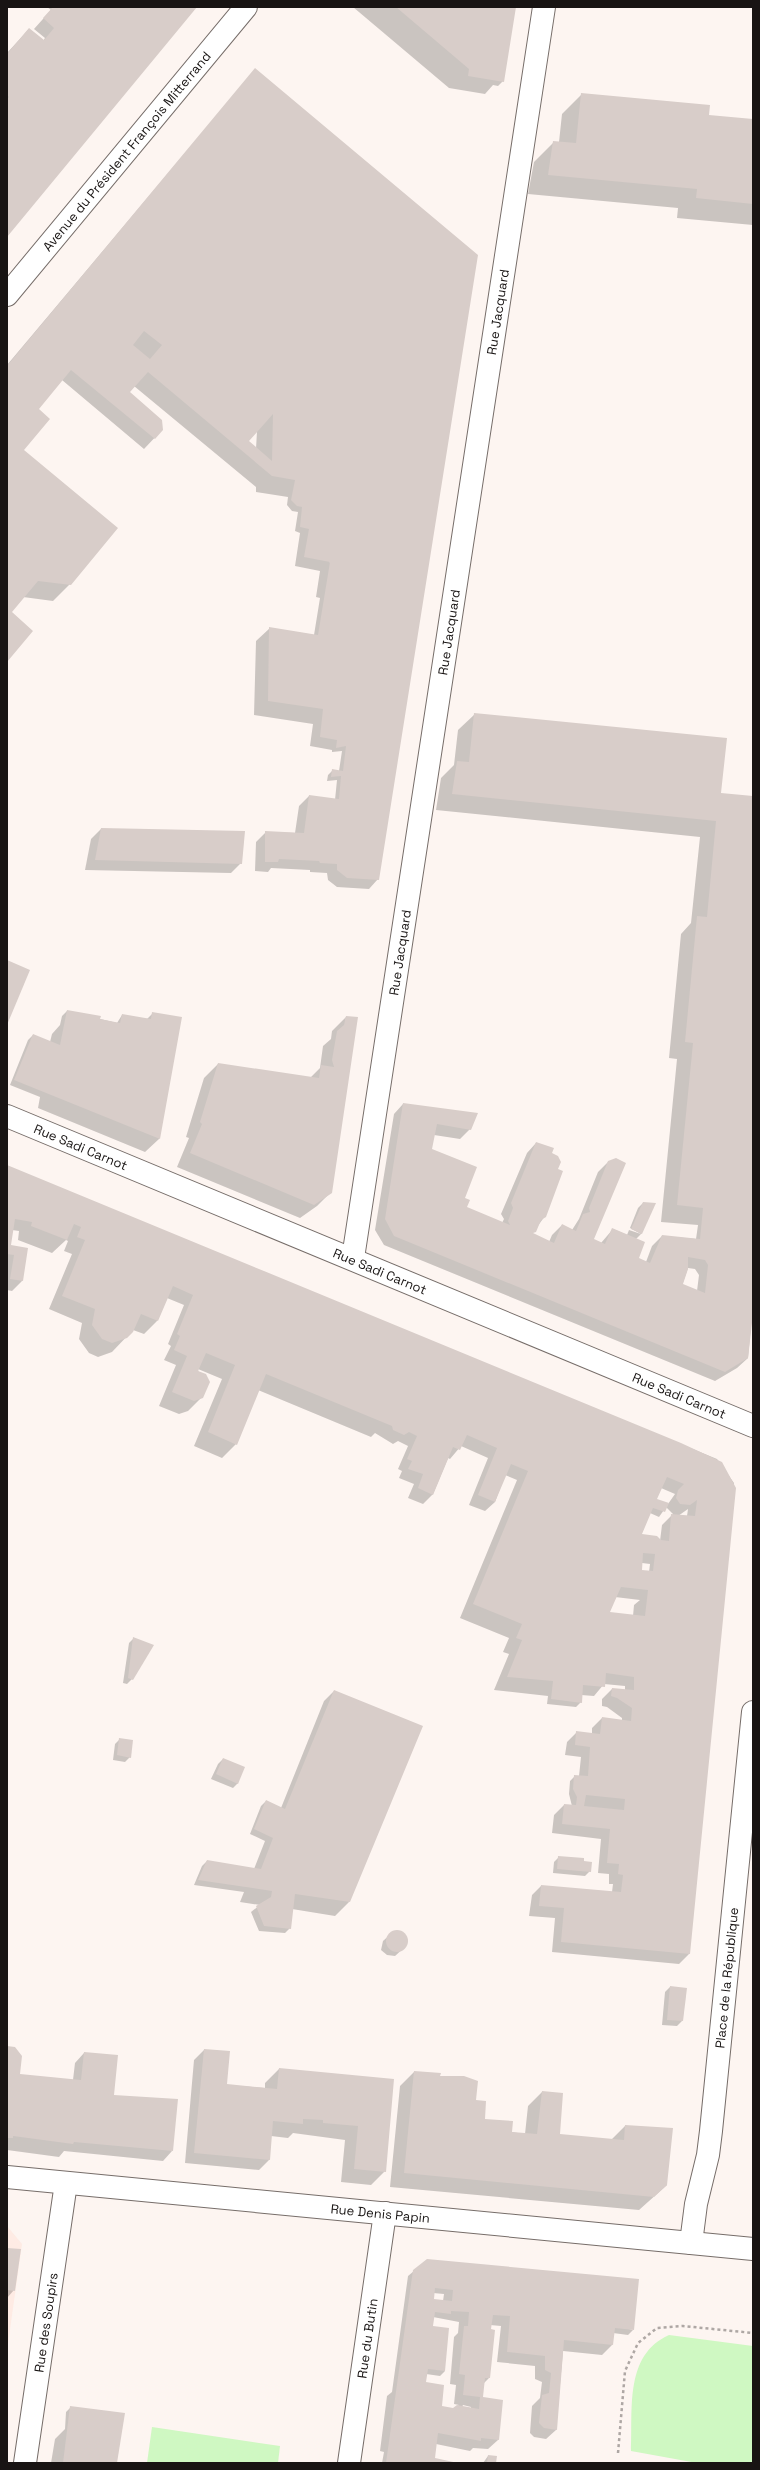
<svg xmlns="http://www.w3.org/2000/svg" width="760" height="2470" viewBox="0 0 760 2470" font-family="'Space Grotesk',sans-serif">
	<rect width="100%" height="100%" fill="#fdf5f1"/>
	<path fill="#feebe4" d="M7 2226 22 2244 7 2351Z"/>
	<g fill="#cff8c2">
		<path d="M669 2335 753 2346V2463H697L631 2451C633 2410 624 2355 669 2335Z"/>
		<path d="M152 2427 280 2446 278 2463H147Z"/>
	</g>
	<g fill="#0003" fill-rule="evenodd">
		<path d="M47 7H196L7 235V53L29 29 43 41 45 38 34 29 51 10Z"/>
		<path d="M353 7H515L503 81 498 86 493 85 485 94 449 88Z"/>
		<path d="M255 70 378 879 369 889 337 887 328 880 327 873 310 872V870L271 868 268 872 255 871 256 842 266 832 295 833 299 806 309 796 335 800 337 780 327 781 328 775 333 770 339 771 342 751 332 752V750L310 746 313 724 254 715 256 641 270 628 314 635 320 598 316 597 320 571 295 566 300 533 295 531 298 512 292 511 287 505 288 497 256 492V487L134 386 128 392 162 430 144 449 62 380 37 409 22 451 70 584 53 601 23 597 11 612 7 660V365ZM257 431 256 449 247 441Z"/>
		<path d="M582 94 708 116 753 120V225L677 218 678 208 528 194 534 162 554 142H559L562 114Z"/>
		<path d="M475 714 720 794 753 797V1303L748 1358 737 1368 715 1381 384 1245 375 1230 394 1114 403 1104 470 1129 460 1139 434 1135 431 1149 464 1198 466 1208 502 1223 504 1219 501 1214 527 1153 536 1143 551 1153 556 1170 562 1172 545 1216 532 1234 549 1242 552 1235 562 1225 572 1230 579 1219 598 1172 608 1162 593 1240 601 1243 613 1229 627 1235 629 1230 641 1234 636 1239 638 1259 646 1262 652 1246 662 1236 696 1239 698 1225 661 1222 677 1059 669 1058 681 934 691 923 700 837 436 810 441 778 454 765 458 730ZM688 1268 695 1269 699 1275 697 1291 682 1285Z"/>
		<path d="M101 829 241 863 231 873 85 870 91 839Z"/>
		<path d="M67 1011 117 1023 122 1015 147 1019 153 1013 179 1026 159 1139 145 1152 38 1108 40 1097 10 1085 28 1040 33 1035 50 1042 52 1034 60 1025 62 1016Z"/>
		<path d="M346 1017 331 1192 317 1206 300 1218 177 1167 189 1138 186 1137 204 1078 218 1064 310 1078 320 1068 323 1046 331 1039 332 1031Z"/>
		<path d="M7 1166 717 1459 734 1483 689 1954 679 1964 552 1952 555 1918 529 1916 532 1895 541 1886 612 1892 613 1884H609V1874L598 1873 601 1839 552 1833 554 1815 564 1805 572 1806 569 1794 570 1781 575 1776H579L581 1757 565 1755 567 1742 577 1732 592 1734V1728L602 1718 622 1721V1718L607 1707 602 1706V1699L612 1689 625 1690V1686L604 1684 594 1696 581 1695V1702L576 1707 547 1704 548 1696 494 1690 509 1654 503 1652 509 1638 460 1618 517 1480 505 1475 495 1502 485 1511 469 1505 488 1458 461 1446 450 1459 448 1458 433 1494 423 1504 408 1498 414 1484 399 1478 402 1471 398 1469 408 1446 398 1441 393 1444 375 1433 371 1437 258 1390 236 1444 222 1458 194 1446 222 1379 198 1369 202 1397 188 1411 179 1414 159 1406 176 1365 164 1360 171 1346 168 1344 184 1305 167 1298 157 1321 144 1334 133 1330 112 1352 98 1357 89 1353 79 1339 82 1323 49 1309 72 1254 64 1251 68 1241 66 1240 52 1253 18 1240 19 1231 12 1230 10 1246 27 1249 22 1281 12 1291 7 1290ZM661 1488 675 1494 668 1504 656 1500ZM666 1507 673 1514 662 1525 660 1541 641 1535 650 1513 659 1517ZM688 1509 687 1516H678ZM642 1563 650 1564 649 1572 641 1571ZM615 1597 640 1600 634 1605 633 1616 609 1613Z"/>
		<path d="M643 1203 642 1233 641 1234 630 1228 638 1208Z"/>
		<path d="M134 1638 132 1679 127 1684 123 1683 129 1643Z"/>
		<path d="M334 1691 349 1902 335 1916 292 1909 290 1928 285 1933 259 1931 251 1912 260 1905 240 1902 244 1892 194 1885 202 1866 207 1861 254 1869 265 1841 250 1834 261 1806 266 1801 281 1808 324 1701Z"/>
		<path d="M120 1739 130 1757 125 1762 113 1760 115 1744Z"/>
		<path d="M223 1759 238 1783 233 1788 211 1779 218 1764Z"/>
		<path d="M559 1857 583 1861 590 1871 585 1876 553 1873 554 1862Z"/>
		<path d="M394 1931 401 1932 406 1936 405 1947 395 1956 387 1955 381 1950 383 1941Z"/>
		<path d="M670 1987 682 2021 677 2026 662 2025 665 1992Z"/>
		<path d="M7 2047 19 2075 73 2080 75 2063 84 2053 113 2096 172 2151 163 2161 64 2151 59 2157 7 2150Z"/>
		<path d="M204 2050 226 2085 265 2088V2083L279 2069 393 2080 385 2171 371 2185 341 2182 345 2140 293 2133 288 2138 271 2136 269 2160 259 2170 185 2163 194 2060Z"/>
		<path d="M414 2072 439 2077 475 2101 484 2119 511 2132 525 2134 528 2106 542 2092 559 2135 611 2140 625 2126 667 2185 639 2210 390 2187 400 2086Z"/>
		<path d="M7 2249 14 2290 7 2298Z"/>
		<path d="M414 2271 633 2330 628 2335 613 2333 612 2345 602 2355 563 2351 556 2430 546 2439 534 2437 530 2433 532 2406 540 2398 542 2382 535 2379V2366L497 2362 501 2326 490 2325 489 2378 483 2384 482 2398 498 2440 488 2449 473 2448 470 2451 436 2444 433 2459 457 2463H382L384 2452 380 2451 387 2396 392 2392 408 2276ZM433 2293 444 2294 443 2301 433 2300ZM433 2317 459 2322 458 2333 454 2337 450 2384 456 2385 454 2404 459 2405 453 2409 440 2407 425 2383 426 2374 440 2376 445 2371 432 2327ZM463 2405 471 2407V2409L462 2407Z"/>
		<path d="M71 2407 116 2463H51L55 2439 65 2429 66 2412Z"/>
		<path d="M488 2456 495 2463H483Z"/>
	</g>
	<g fill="#d8cdc9" fill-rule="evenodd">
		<path d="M53 7H197L7 237V99L9 97 7 95V54L29 28 44 40 54 28 43 18Z"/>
		<path d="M396 7H516L504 82 468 76 469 69Z"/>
		<path d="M255 68 478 255 379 880 347 878 337 870V864L320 863 319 861 279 859 278 862H265V831L304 833 309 795 339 799 341 776 331 777 332 769 343 771 346 746 336 748 337 740 320 737 323 709 268 701 269 627 318 635 330 562 304 557 309 529 300 527 302 507 297 506 291 500 295 480 272 476 148 372 130 392 162 420 163 430 155 439 71 370 39 409 50 419 24 450 118 528 71 585 38 581 12 612 33 631 7 662V366ZM144 331 162 345 150 359 133 345ZM273 414 272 461 249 441Z"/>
		<path d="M581 93 710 105 709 115 753 119V204L696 198 697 189 548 175 553 141 576 143Z"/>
		<path d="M474 713 727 738 721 793 753 796V1314L748 1358 725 1372 394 1236 385 1219 403 1103 478 1113 471 1130 437 1124 432 1149 477 1167 465 1198 470 1200 467 1207 510 1225 508 1221 513 1208 511 1203 536 1142 554 1148 552 1153 558 1156 561 1162 558 1169 563 1171 546 1217 541 1220 536 1232 533 1233 554 1243 562 1224 576 1231 583 1214 590 1212 589 1208 608 1161 616 1158 626 1163 594 1239 605 1244 612 1228 645 1242 639 1258 650 1263 662 1235 700 1239 703 1208 677 1205 693 1043 685 1042 697 916 707 917 716 821 452 794 457 761 469 762ZM688 1257 705 1260 708 1265 705 1293 683 1284 688 1269Z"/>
		<path d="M101 828 245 831 242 864 95 860Z"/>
		<path d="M7 960 30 970 7 1025Z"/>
		<path d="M67 1010 101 1016 100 1019 120 1023 122 1014 151 1019 152 1012 182 1017 160 1139 14 1080 33 1034 60 1045Z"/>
		<path d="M346 1016 358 1017 332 1193 314 1205 190 1153 202 1124 200 1122 218 1063 319 1078 321 1065 334 1067 332 1060 337 1031 344 1025Z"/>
		<path d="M7 1165 681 1443 722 1462 736 1488 690 1954 561 1942 564 1908 539 1906 541 1885 621 1892 623 1875 618 1874 619 1864 607 1863 610 1829 562 1824 564 1804 576 1805 577 1797 573 1789 574 1775 588 1776 590 1747 575 1745 576 1731 600 1734 602 1717 631 1721 632 1708 617 1698 611 1696 612 1688 634 1690V1677L606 1673 605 1687 583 1685 582 1703 551 1699 553 1681 507 1677 522 1640 516 1638 522 1624 473 1604 528 1471 511 1464 495 1502 478 1495 497 1448 467 1435 460 1450 453 1447 433 1495 418 1488 423 1474 408 1469 412 1461 407 1459 417 1436 409 1432 404 1435 393 1430 392 1426 266 1374 237 1445 208 1432 235 1365 206 1353 198 1371 206 1374 210 1382 203 1398 194 1401 172 1392 187 1356 174 1350 180 1336 177 1334 193 1295 173 1286 158 1321 141 1314 133 1332 127 1338 112 1343 102 1339 92 1325 95 1309 62 1296 85 1240 77 1237 81 1227 74 1224 67 1240 31 1226 32 1222 15 1219 11 1245 28 1248 23 1281 10 1279 14 1255 7 1254ZM667 1477 684 1484 678 1490 676 1498 680 1504 690 1505 697 1500 695 1516 671 1514 669 1541 661 1540 657 1536 642 1534 653 1508 665 1512 669 1503 657 1499ZM643 1553 655 1554 653 1571 642 1570ZM621 1587 648 1590 645 1616 610 1612ZM586 1795 625 1799 624 1810 584 1806Z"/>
		<path d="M643 1202 656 1203 642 1234 631 1229Z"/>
		<path d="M133 1637 154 1645 133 1680 128 1678Z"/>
		<path d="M334 1690 423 1726 350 1902 295 1894 291 1929 264 1926 256 1906 271 1897 272 1891 198 1880 207 1860 261 1869 273 1838 254 1829 266 1800 285 1809Z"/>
		<path d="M119 1738 133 1740 131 1758 117 1755Z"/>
		<path d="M223 1758 245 1767 238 1784 216 1774Z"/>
		<path d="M558 1856 584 1858V1861L592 1862 591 1872 557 1869Z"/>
		<circle cx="397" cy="1941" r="11"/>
		<path d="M670 1986 687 1988 683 2021 667 2020Z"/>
		<path d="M7 2046 15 2047 22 2056 20 2074 81 2080 84 2052 118 2055 114 2095 178 2099 173 2151 74 2142 73 2144 13 2136V2138H7Z"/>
		<path d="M204 2049 230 2051 227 2084 277 2089 279 2068 394 2079 386 2172 354 2169 358 2126 323 2123V2120L303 2119V2124L273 2121 270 2160 194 2153Z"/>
		<path d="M414 2071 441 2073 440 2076H464L478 2081 476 2100 486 2101 485 2119 513 2121 512 2132 537 2134 542 2091 563 2093 560 2134 624 2140 625 2125 673 2128 667 2185 654 2197 404 2173Z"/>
		<path d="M7 2248 21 2249 15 2291 7 2290Z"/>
		<path d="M427 2259 639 2279 634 2330 615 2328 613 2345 564 2340 557 2430 544 2428 539 2423 542 2395 549 2393 551 2373 545 2370V2356L507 2352 510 2316 493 2315 491 2329 495 2330 490 2378H485L483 2397 503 2400 499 2440 481 2438V2441L438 2433 435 2458 458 2463H386L413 2270ZM435 2288 453 2290 452 2301 434 2299ZM451 2311 469 2312 468 2326H464L459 2374 465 2375 463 2395 480 2397 479 2409 457 2405 453 2408 442 2406 444 2385 426 2382 428 2369 445 2371 449 2328 433 2326 435 2312 451 2314Z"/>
		<path d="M70 2406 125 2413 117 2463H63Z"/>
		<path d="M488 2455 497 2456 496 2463H487Z"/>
	</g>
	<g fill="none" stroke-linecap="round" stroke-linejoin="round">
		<g stroke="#766d69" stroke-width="24">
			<g id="minor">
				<path id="s1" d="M7 1116 753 1426"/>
				<path id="s2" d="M353 1258 544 7"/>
				<path id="s3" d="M7 2177 753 2249"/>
				<path id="s4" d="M691 2243 696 2204 708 2155 711 2131 753 1712"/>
				<path id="s5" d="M25 2463 66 2183"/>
				<path id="s6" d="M349 2463 385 2213"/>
			</g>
		</g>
		<g stroke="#766d69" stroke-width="24">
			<g id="major">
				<path id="s7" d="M7 295 246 7"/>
			</g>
		</g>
		<path stroke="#aea7a4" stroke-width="2.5" stroke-dasharray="3 3" stroke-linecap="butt" d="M618 2453 625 2371 638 2343 657 2328 683 2326 753 2333"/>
		<use href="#minor" stroke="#fff" stroke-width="22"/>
		<use href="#major" stroke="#fff" stroke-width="22"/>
	</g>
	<g text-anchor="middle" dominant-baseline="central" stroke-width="3.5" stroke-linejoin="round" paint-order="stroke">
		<g font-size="13" fill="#181413" stroke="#fff">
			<text stroke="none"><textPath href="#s7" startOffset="187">Avenue du Président François Mitterrand</textPath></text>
			<text stroke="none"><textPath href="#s2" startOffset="957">Rue Jacquard</textPath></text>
			<text stroke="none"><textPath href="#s2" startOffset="633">Rue Jacquard</textPath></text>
			<text stroke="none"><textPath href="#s2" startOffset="309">Rue Jacquard</textPath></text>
			<text stroke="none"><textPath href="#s1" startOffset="80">Rue Sadi Carnot</textPath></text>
			<text stroke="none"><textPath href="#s1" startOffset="404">Rue Sadi Carnot</textPath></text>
			<text stroke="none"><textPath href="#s1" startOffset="728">Rue Sadi Carnot</textPath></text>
			<text stroke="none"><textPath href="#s4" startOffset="268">Place de la République</textPath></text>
			<text stroke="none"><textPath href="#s3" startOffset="375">Rue Denis Papin</textPath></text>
			<text stroke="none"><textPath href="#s5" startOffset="142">Rue des Soupirs</textPath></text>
			<text stroke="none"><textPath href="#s6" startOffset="126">Rue du Butin</textPath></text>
		</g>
	</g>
	<rect width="760" height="2470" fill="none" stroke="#181413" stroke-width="16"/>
</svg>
